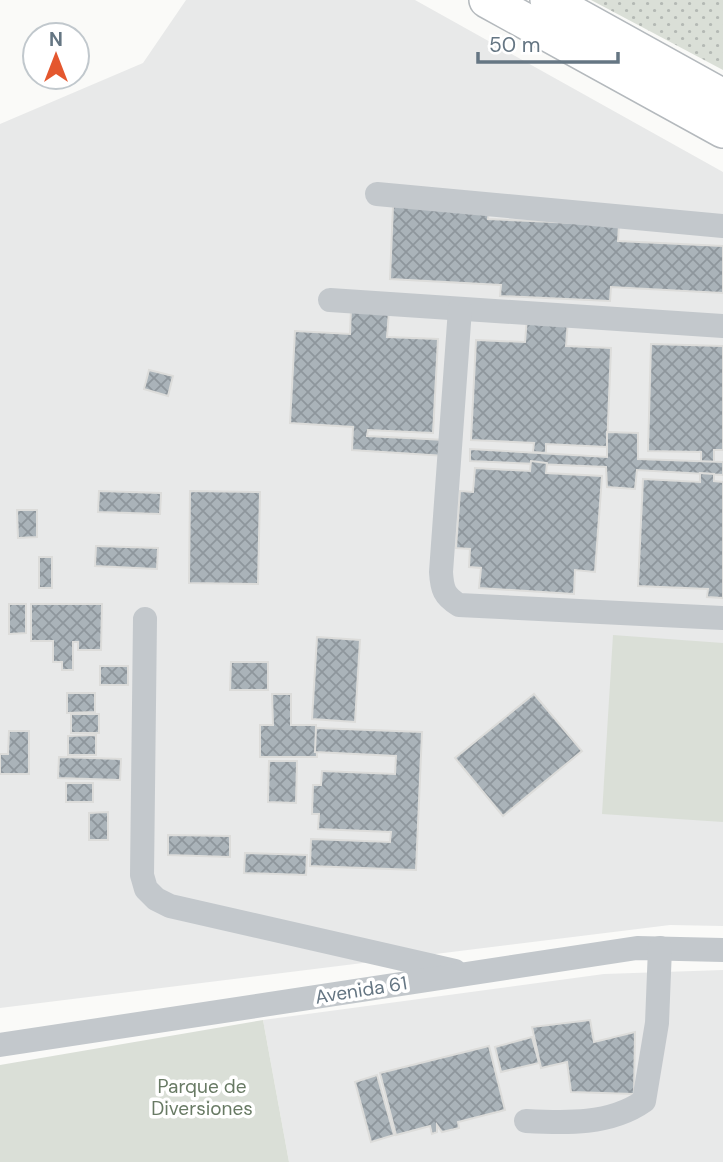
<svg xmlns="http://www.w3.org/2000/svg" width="723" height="1162" viewBox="0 0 723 1162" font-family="'DM Sans',sans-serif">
	<defs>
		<pattern id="grass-dots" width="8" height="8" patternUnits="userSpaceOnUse" patternTransform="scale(1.75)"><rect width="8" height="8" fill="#dadfd7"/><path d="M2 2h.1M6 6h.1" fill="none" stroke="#b4b9b4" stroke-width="1.8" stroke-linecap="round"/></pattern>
		<pattern id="building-cross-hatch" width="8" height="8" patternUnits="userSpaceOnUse" patternTransform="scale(1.75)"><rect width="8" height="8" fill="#aab3b9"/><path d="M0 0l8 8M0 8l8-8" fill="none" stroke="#8e969c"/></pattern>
	</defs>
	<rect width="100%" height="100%" fill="#fafaf8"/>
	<g fill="#e8e9e9">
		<path d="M186 0H415L723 172V926L670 925 0 1008V124L143 63Z"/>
		<path d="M723 970V1162H289L263 1020 604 974Z"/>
	</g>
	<path fill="url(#grass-dots)" d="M591 0H723V70Z"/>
	<g fill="#dadfd7">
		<path d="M613 635 723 643V822L602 814Z"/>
		<path d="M263 1020 289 1162H0V1065Z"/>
	</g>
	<g fill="url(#building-cross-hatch)" stroke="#dcdcda" stroke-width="2">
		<path d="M393 206 489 211 488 219 619 225 618 241 723 246V293L611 287 610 301 500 296 501 285 390 279Z"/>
		<path d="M351 309 389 311 387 337 438 339 433 433 368 430 367 436 446 440V456L352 450 353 427 290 423 295 331 350 334Z"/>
		<path d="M527 318 568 320 566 346 611 348 607 447 546 444V453L533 452 534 443 471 440 476 340 525 342Z"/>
		<path d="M651 344 723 346V450H714V462H701V452L648 451Z"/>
		<path d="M149 370 173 376 168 396 144 389Z"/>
		<path d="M607 432 638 433V459L723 462V475L637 470 635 489 607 487 606 467 470 461V449L607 457Z"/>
		<path d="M531 461 547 463 546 473 602 476 595 572 575 570 574 594 479 588 481 568 469 567 470 549 456 548 460 491 473 492 475 468 530 471Z"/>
		<path d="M700 473 714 474V481L723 482V598L707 597 708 589 638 586 643 479 700 482Z"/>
		<path d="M99 491 161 493 160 514 98 512Z"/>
		<path d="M190 491 260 492 258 584 189 583Z"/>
		<path d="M17 510H37V537L18 538Z"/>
		<path d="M96 546 158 548 157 569 95 566Z"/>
		<rect x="39" y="557" width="13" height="31"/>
		<path d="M9 604H26V633L9 634Z"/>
		<path d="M31 604H102L101 650H78V642H73V670H62V662H53V641H31Z"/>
		<path d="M317 637 360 640 355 722 312 719Z"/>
		<path d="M231 662H268V690H230Z"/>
		<rect x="100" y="666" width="28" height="19"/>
		<path d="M67 693H95V712L67 713Z"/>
		<path d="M272 694H291V725H316L317 757H260V725H273Z"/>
		<path d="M534 694 582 751 503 816 455 758Z"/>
		<rect x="71" y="714" width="28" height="19"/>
		<path d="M316 728 422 732 416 870 310 866 311 839 390 842 391 832 318 829 319 814H312L313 785H321L322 771 395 774 396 756 315 752Z"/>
		<path d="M9 731H29V774H0V754H8Z"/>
		<path d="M96 735V755H68V736Z"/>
		<path d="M59 757 121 759 120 780 58 778Z"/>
		<path d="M269 761H297L296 803 268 802Z"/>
		<rect x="66" y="783" width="27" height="19"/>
		<path d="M108 812V840H89V813Z"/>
		<path d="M168 835 230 836V857L168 855Z"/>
		<path d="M245 853 307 855 306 875 244 873Z"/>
		<path d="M590 1020 594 1042 635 1032 634 1094 571 1092 567 1062 541 1068 532 1027Z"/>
		<path d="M532 1037 539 1063 501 1072 495 1047Z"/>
		<path d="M489 1046 505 1110 458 1122 459 1128 442 1132 437 1125V1132L432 1134 430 1126 396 1135 380 1073Z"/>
		<path d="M377 1075 394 1135 371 1142 355 1082Z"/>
	</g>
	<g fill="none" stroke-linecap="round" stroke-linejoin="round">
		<g stroke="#b4b9bd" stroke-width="38">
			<g id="highway">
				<path d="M487 0 723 130"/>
				<path d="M548 0 723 97"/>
			</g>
		</g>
		<g stroke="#c3c8cc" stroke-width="24">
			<path d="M377 194 723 226"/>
			<path d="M330 300 723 326"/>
			<path d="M460 309 441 572C442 589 444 596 459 605L723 618"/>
			<path d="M145 619 142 875 146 889 156 899 170 906 455 971"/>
			<path d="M0 1045 637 948 723 950"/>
			<path d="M526 1121C566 1123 610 1125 644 1101L657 1023 660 948"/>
		</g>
		<use href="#highway" stroke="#fff" stroke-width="35"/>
	</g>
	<g text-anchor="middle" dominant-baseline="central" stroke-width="7" stroke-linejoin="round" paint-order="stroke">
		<g font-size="19" fill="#657683" stroke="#fff">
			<text transform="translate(361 990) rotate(-9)">Avenida 61</text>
		</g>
		<g font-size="19" fill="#687a64" stroke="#fff">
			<text x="202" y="1086">Parque de<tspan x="202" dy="22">Diversiones</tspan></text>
		</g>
	</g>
	<g transform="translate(56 56)"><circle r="33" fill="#ffffff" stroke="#c1c8cd" stroke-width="2"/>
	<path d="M0-5L12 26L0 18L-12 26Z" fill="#e4572e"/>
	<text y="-10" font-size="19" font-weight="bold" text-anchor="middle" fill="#657683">N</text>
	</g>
	<path d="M478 52v10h140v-10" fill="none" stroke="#657683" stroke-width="3.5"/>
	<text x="489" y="52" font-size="21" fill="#657683" stroke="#ffffff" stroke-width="5" paint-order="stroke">50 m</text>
</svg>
